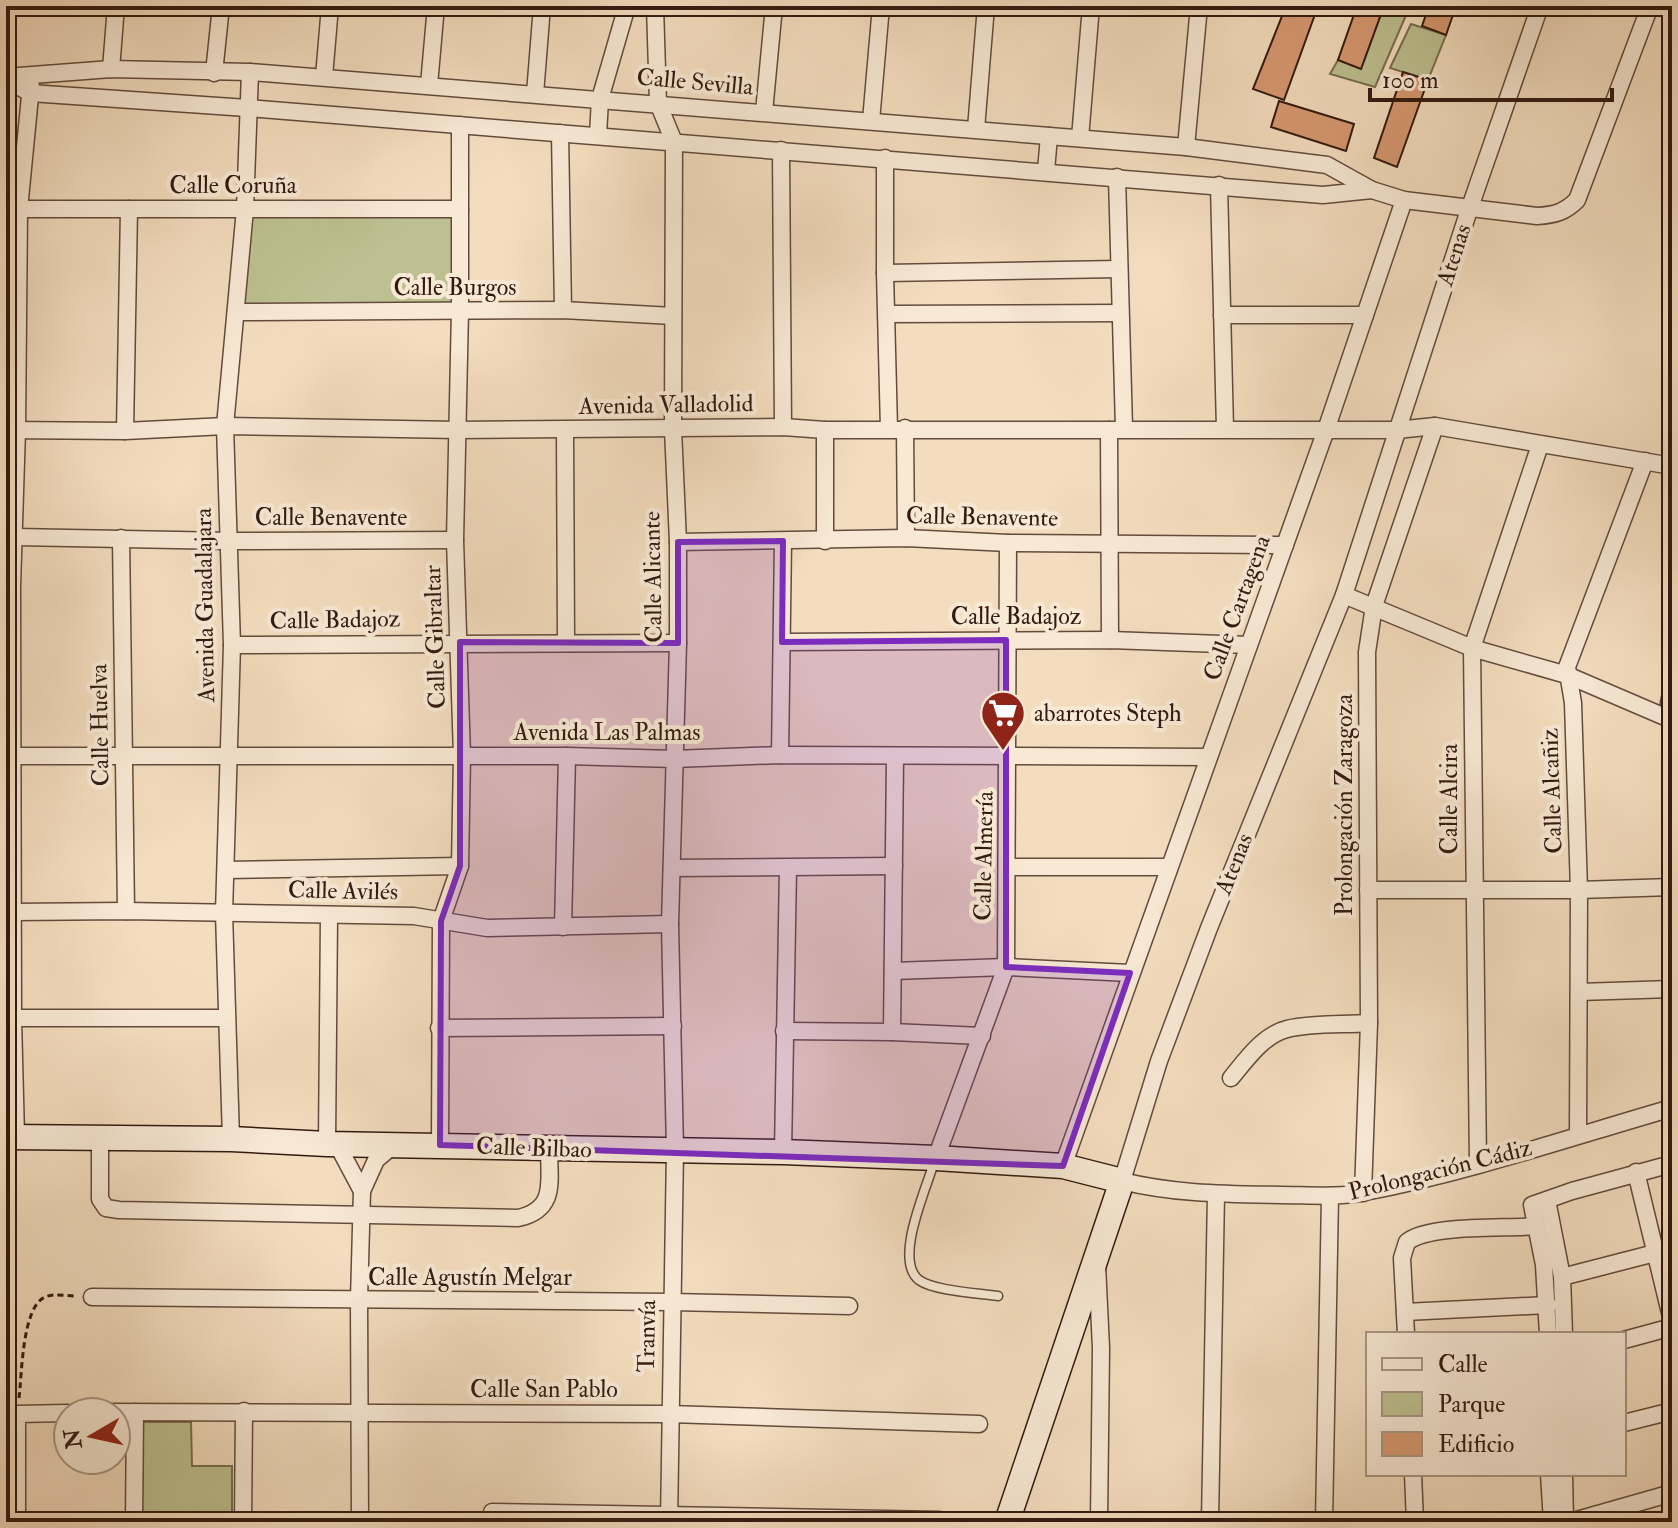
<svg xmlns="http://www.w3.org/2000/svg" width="1678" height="1528" viewBox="0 0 1678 1528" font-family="'IM FELL Double Pica',serif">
	<rect width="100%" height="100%" fill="#f4ddbf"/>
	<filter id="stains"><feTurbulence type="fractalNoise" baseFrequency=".0025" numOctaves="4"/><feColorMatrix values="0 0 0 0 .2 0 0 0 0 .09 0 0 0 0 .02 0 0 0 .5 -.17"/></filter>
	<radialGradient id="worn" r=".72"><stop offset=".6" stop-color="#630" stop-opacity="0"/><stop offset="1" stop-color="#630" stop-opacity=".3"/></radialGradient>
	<g fill="#bdc090" stroke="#786d50" stroke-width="2">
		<path d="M1384 6H1410L1375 87 1330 74 1338 60 1361 69Z"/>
		<path d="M1411 24 1446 35 1428 80 1390 68Z"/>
		<path d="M245 209H460V310L236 312Z"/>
		<path d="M139 1422H191L192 1466H232V1522H140Z"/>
	</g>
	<g fill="#d79871" stroke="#331a10" stroke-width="2">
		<path d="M1286 6H1318L1284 100 1253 89Z"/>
		<path d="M1357 6H1384L1361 69 1338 60Z"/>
		<path d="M1429 6H1456L1446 35 1422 26Z"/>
		<path d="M1403 72 1428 80 1397 167 1374 158Z"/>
		<path d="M1279 101 1354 124 1346 151 1271 127Z"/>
	</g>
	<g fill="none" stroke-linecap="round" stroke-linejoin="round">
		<g stroke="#634b3c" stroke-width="11">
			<path id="lane" d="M934 1162C927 1188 893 1260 919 1280 934 1291 978 1293 998 1296"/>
		</g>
		<g stroke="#634b3c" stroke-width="19">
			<g id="street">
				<path d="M655 6 658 103 674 142 673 429 678 542V643L670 924 675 1150 669 1522"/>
				<path d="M1540 6 1469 210 1344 595 1209 928 1159 1061 1122 1181C1174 1194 1226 1194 1280 1195 1308 1195 1338 1198 1365 1192 1469 1172 1571 1137 1672 1108"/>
				<path d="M111 69 116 6"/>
				<path d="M214 73 221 6"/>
				<path d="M6 77 111 69 250 72 1186 147 1327 165 1372 190 1404 200 1537 216C1555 215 1565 212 1577 200L1650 6"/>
				<path d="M324 77 330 6"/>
				<path d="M6 79 30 93 247 108 1323 195 1372 190"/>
				<path d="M429 85 436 6"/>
				<path d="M535 94 542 6"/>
				<path d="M764 112 774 6"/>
				<path d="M871 121 881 6"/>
				<path d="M976 129 986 6"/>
				<path d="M560 133 563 310"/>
				<path d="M598 136 600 99 627 6"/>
				<path d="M1080 138 1091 6"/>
				<path d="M1186 147 1199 6"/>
				<path d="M781 150 783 427"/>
				<path d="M885 158V273L889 429"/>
				<path d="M1046 171 1049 136"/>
				<path d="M1117 177 1124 428"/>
				<path d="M1219 185 1225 429"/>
				<path d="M6 209H460"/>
				<path d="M885 273 1119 269"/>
				<path d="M236 312 563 310 673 316"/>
				<path d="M887 314 1120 313"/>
				<path d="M1222 315H1365"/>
				<path d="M905 428 906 538"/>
				<path d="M6 430 125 431 225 426 458 430 783 427 825 430H1397L1435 426 1672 466"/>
				<path d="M565 430 566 642"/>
				<path d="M825 430V541"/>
				<path d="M1109 430 1110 640"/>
				<path d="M125 431 129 209"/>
				<path d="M15 537 230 541 455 540"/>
				<path d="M121 538 126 911"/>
				<path d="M678 542 906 538 1008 543 1285 545"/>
				<path d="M1344 595 1472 648 1567 675 1672 720"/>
				<path d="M782 642 1110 640 1249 645"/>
				<path d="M232 645 678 643"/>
				<path d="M1672 688 1669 703 1672 725"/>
				<path d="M780 755 783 541"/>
				<path d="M6 756H567L674 759 780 755 1208 757"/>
				<path d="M1008 867H1168"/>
				<path d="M672 868 894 866"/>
				<path d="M227 870 460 866"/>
				<path d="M1368 890H1579L1672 887"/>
				<path d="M13 912 126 911 414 916 487 928 670 924"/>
				<path d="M563 927 567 756"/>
				<path d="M893 971 1006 967 1130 973"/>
				<path d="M1579 992 1672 989"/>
				<path d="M6 1018H227"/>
				<path d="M439 1028 673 1026"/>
				<path d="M784 1031 892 1032 982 1036"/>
				<path d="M892 1032 895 757"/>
				<path d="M1231 1078C1246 1060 1263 1035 1287 1029 1311 1023 1344 1025 1369 1023"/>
				<path d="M1578 1135 1579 890 1573 703 1567 667 1645 461"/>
				<path d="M16 1137 13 1018 12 586 17 430 19 209 31 86"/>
				<path d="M100 1138V1199L106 1208 119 1210 518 1218C557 1210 549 1181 549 1149"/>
				<path d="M231 1139 224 913 232 645 225 426 245 209 250 72"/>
				<path d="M327 1144 329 915"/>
				<path d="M337 1144 362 1191"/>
				<path d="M440 1145 441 921 460 866 462 756 455 540 460 310V125"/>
				<path d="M783 1152 788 868"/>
				<path d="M936 1158 1006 967 1008 543"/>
				<path d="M1478 1164 1472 648 1540 445"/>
				<path d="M1063 1166 1326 430 1404 200"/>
				<path d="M1636 1172 1672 1321"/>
				<path d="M1363 1193 1369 1023 1367 652 1374 606 1435 426"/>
				<path d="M1547 1200 1562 1277 1564 1334"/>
				<path d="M1097 1265 1101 1348 1099 1522"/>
				<path d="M1562 1277 1655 1253"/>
				<path d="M92 1297 671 1302 849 1306"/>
				<path d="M1405 1312 1548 1305"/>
				<path d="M1406 1334 1402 1258 1407 1242C1429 1224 1506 1229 1536 1226"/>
				<path d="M1548 1334 1544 1265 1532 1205 1572 1191 1664 1166"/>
				<path d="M1624 1340 1672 1327"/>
				<path d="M108 1412 669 1414 979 1424"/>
				<path d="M1624 1423 1672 1411"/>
				<path d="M1413 1474 1415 1522"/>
				<path d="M1549 1474 1552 1522"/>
				<path d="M1564 1474 1565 1522"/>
				<path d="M492 1512 940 1520"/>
				<path d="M17 1522V1414L68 1413"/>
				<path d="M134 1522 135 1412"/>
				<path d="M243 1522 244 1411"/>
				<path d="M360 1522 359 1300 362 1191 376 1160 395 1144"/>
				<path d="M1210 1522 1216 1194"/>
				<path d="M1324 1522 1330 1196"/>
				<path d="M1570 1522 1672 1493"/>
			</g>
		</g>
		<g stroke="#331a10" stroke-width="27">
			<path id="secondary" d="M6 1137 231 1139 327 1144 783 1152 936 1158 1063 1166 1122 1181 1007 1522"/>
		</g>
		<g stroke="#331a10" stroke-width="3" stroke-dasharray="6 4" stroke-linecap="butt">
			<path d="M19 1398C22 1374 22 1307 45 1297 54 1293 67 1296 77 1296"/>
			<path d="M459 1522 477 1516"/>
		</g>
		<use href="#lane" stroke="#f8e9d5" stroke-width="8"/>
		<use href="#street" stroke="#f8e9d5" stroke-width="16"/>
		<use href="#secondary" stroke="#f8e9d5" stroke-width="24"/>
	</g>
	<path fill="#7b2cbf" fill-opacity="0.2" stroke="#7b2cbf" stroke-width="6" stroke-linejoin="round" d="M783 541 782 642 1006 640V967L1130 973 1063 1166 440 1145 441 921 460 866V642L678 643V542Z"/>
	<defs>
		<g id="supermarket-pin" transform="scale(2.3)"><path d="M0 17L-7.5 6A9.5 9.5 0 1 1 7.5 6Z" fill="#8f2418" stroke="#f8e9d5"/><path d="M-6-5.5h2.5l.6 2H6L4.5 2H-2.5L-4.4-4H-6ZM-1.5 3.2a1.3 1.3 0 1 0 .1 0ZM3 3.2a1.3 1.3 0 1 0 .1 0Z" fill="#fff"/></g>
	</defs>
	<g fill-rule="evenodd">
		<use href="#supermarket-pin" x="1003" y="713"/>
	</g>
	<g text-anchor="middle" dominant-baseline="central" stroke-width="8" stroke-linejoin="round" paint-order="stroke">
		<g font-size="24" fill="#331a10" stroke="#f8e9d5">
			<text transform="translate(695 82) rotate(5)">Calle Sevilla</text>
			<text x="233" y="185">Calle Coruña</text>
			<text transform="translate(1454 255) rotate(-72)">Atenas</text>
			<text x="455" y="287">Calle Burgos</text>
			<text transform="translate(666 405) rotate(-1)">Avenida Valladolid</text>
			<text x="331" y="517">Calle Benavente</text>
			<text transform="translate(982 517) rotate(1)">Calle Benavente</text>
			<text transform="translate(653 577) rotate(-91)">Calle Alicante</text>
			<text transform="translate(205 605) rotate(-91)">Avenida Guadalajara</text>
			<text transform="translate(1237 608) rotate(-70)">Calle Cartagena</text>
			<text x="1016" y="616">Calle Badajoz</text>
			<text transform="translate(335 620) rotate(-1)">Calle Badajoz</text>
			<text transform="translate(435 637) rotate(-92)">Calle Gibraltar</text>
			<text transform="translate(100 725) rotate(-91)">Calle Huelva</text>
			<text x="607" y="732">Avenida Las Palmas</text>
			<text transform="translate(1552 791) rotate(-92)">Calle Alcañiz</text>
			<text transform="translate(1449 799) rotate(-90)">Calle Alcira</text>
			<text transform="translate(1344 805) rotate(-90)">Prolongación Zaragoza</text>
			<text transform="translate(984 856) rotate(-89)">Calle Almería</text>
			<text transform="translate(1234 864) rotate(-68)">Atenas</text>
			<text transform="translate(343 891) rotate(1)">Calle Avilés</text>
			<text transform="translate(534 1148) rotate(2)">Calle Bilbao</text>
			<text transform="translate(1440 1170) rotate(-14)">Prolongación Cádiz</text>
			<text x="470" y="1277">Calle Agustín Melgar</text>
			<text transform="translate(647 1336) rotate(-89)">Tranvía</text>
			<text x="544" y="1389">Calle San Pablo</text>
		</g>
		<g font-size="24" fill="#331a10" stroke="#f8e9d5" text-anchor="start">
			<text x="1034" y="713">abarrotes Steph</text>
		</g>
	</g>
	<rect width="1678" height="1528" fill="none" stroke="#f4ddbf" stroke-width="32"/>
	<rect x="8" y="8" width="1662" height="1512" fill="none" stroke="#331a10" stroke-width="4"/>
	<rect x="16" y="16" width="1646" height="1496" fill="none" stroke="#331a10" stroke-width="2"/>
	<rect x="1366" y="1332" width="260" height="144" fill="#f8e9d5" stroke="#a99686" stroke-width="2"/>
	<rect x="1382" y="1358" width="40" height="12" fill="#f8e9d5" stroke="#a99686" stroke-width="2"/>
	<text x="1438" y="1372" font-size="24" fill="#331a10">Calle</text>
	<rect x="1382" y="1392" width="40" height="24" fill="#bdc090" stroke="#a99686" stroke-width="2"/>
	<text x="1438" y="1412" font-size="24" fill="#331a10">Parque</text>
	<rect x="1382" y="1432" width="40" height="24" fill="#d79871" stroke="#a99686" stroke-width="2"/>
	<text x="1438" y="1452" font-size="24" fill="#331a10">Edificio</text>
	<g transform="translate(92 1436) rotate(261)"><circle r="38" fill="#f8e9d5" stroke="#a99686" stroke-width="2"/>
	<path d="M0-6L14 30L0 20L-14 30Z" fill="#8f2418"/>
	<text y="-12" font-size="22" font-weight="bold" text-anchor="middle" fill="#331a10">N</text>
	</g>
	<path d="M1370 88v12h242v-12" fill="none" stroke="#331a10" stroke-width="4"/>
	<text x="1382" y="88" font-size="24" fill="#331a10" stroke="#f8e9d5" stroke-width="6" paint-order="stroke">100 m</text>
	<rect width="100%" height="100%" filter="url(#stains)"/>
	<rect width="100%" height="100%" fill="url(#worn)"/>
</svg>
